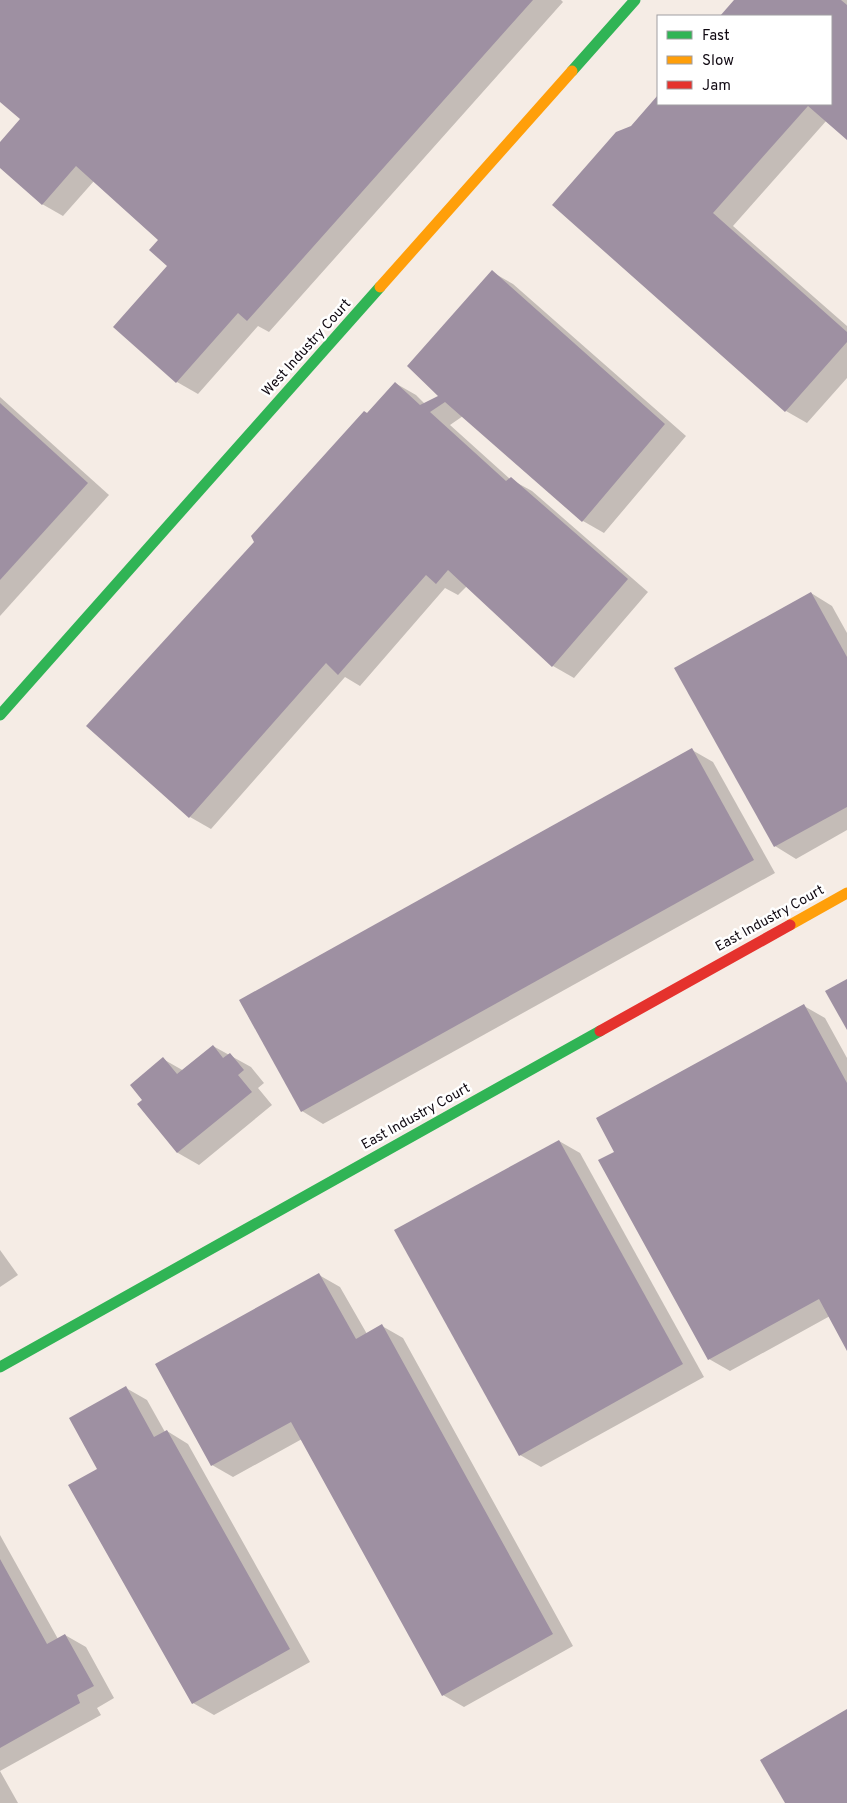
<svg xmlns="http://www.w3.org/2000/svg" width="847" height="1803" viewBox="0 0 847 1803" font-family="Overpass,sans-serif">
	<rect width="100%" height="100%" fill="#f9f1fb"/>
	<path fill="#f5ece5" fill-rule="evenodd" d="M0 0H847V1803H0ZM658 16H831V104H658Z"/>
	<g fill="#0003">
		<path d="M0 0H561L563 2 269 332 258 326 198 394 177 382 169 266 160 240 94 181 63 216 42 204 0 166V144L22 119 0 100Z"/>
		<path d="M736 0H847V139L827 120 733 226 847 326V378L807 423 786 411 632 127 658 97V104H831V16H722Z"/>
		<path d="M492 272 513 284 686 436 604 533 583 521 463 416 450 425 510 479 532 491 648 592 574 678 553 666 467 586 458 595 445 588 360 686 345 677 211 829 190 817 255 542 395 383 416 395 425 404 440 396Z"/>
		<path d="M0 397 109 495 0 616Z"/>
		<path d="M811 593 832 606 847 633V830L796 859 775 846 676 669Z"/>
		<path d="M692 750 713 762 775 873 323 1124 302 1111 240 1001Z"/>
		<path d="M804 1006 825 1018 847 1058V1348L830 1316 730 1371 709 1359 616 1153Z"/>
		<path d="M213 1046 251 1067 264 1083 258 1088 272 1105 199 1165 178 1153 138 1104 144 1100 163 1059 184 1071Z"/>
		<path d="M559 1141 580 1153 704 1377 541 1467 520 1455Z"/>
		<path d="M0 1250 18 1275 0 1287Z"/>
		<path d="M319 1275 340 1287 367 1334 382 1326 403 1338 573 1646 464 1707 443 1695 302 1439 233 1477 212 1465Z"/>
		<path d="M126 1388 147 1400 165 1432 167 1431 188 1444 310 1662 214 1715 193 1703 99 1469Z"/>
		<path d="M0 1535 58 1639 65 1635 86 1647 114 1698 97 1708 101 1715 0 1771 18 1803H0Z"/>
	</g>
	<g fill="#9e90a2">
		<path d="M0 0H533L247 321 238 313 176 383 113 327 167 266 149 250 158 240 76 166 42 205 0 168V142L20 119 0 102Z"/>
		<path d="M734 0H841L847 5V140L808 106 713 213 847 332V342L785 412 552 205 616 132 631 126 658 95V104H831V16H720Z"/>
		<path d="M492 270 665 424 582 522 445 402 430 412 506 481 511 477 628 579 552 667 448 570 436 584 426 575 338 675 326 663 189 818 86 726 254 542 251 536 364 411 367 413 395 382 420 405 438 396 407 366Z"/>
		<path d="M0 403 88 483 0 580Z"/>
		<path d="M811 592 847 657V807L774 847 674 668Z"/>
		<path d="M692 748 754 860 301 1112 239 1000Z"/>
		<path d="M847 979V1030L825 991Z"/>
		<path d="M804 1004 847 1083V1351L819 1299 708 1360 598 1160 614 1152 596 1118Z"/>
		<path d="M213 1045 223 1058 230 1053 244 1070 238 1075 252 1092 177 1153 137 1104 142 1100 130 1085 163 1057 177 1074Z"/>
		<path d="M559 1140 683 1364 519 1456 394 1230Z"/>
		<path d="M319 1273 356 1339 382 1324 553 1634 442 1696 291 1422 211 1466 155 1364Z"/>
		<path d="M126 1386 154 1437 167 1430 290 1649 192 1704 68 1485 97 1469 69 1418Z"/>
		<path d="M0 1559 47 1644 65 1634 94 1686 77 1695 80 1703 0 1748Z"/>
		<path d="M847 1709V1803H785L760 1760Z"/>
	</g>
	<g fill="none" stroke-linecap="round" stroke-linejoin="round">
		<g stroke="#30b455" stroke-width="11">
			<path d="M572 71 635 0"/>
			<path d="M0 715 380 287"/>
			<path d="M0 1367 600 1031"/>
		</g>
		<g stroke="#ff9f0a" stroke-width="11">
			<path d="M380 287 572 71"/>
			<path d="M790 925 847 893"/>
		</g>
		<path stroke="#e5322d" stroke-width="11" d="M600 1031 790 925"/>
	</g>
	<g text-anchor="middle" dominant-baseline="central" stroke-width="5" stroke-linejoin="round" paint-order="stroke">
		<g font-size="14" fill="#110a13" stroke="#fff">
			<text transform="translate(307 348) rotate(-48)">West Industry Court</text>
			<text transform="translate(770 919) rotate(-29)">East Industry Court</text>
			<text transform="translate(416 1117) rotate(-29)">East Industry Court</text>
		</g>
	</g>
	<rect x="657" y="15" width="175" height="90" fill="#ffffff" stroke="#a09da1"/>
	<rect x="667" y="31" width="25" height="8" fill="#30b455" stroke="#a09da1"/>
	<text x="702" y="40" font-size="15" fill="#110a13">Fast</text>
	<rect x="667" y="56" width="25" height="8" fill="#ff9f0a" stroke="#a09da1"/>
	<text x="702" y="65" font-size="15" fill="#110a13">Slow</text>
	<rect x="667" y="81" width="25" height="8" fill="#e5322d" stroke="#a09da1"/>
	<text x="702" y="90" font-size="15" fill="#110a13">Jam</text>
</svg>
